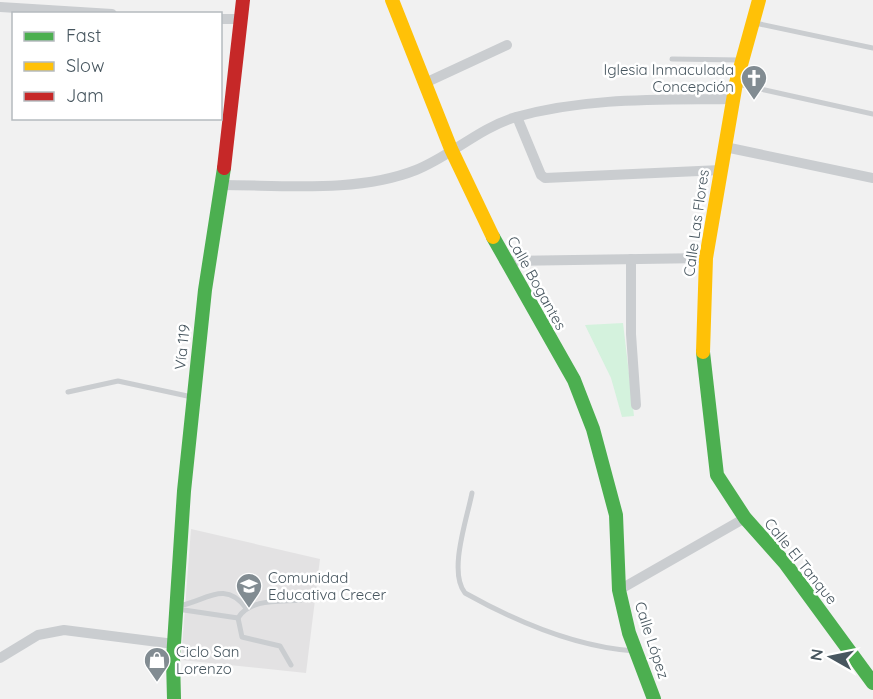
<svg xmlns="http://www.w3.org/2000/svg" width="873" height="699" viewBox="0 0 873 699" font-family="Quicksand,sans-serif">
	<rect width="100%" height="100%" fill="#f1f1f1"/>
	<path fill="#e3e2e3" d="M191 529 320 559 306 673 181 660Z"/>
	<path fill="#d4f2dd" d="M623 323 634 416 622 417 611 378 585 325Z"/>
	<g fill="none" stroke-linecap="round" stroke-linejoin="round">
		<g stroke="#cacdd0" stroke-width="5">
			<path d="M755 23 873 48"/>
			<path d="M672 59 740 60"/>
			<path d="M738 84 873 114"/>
			<path d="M68 392 118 381 192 397"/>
			<path d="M472 493C467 519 448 572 465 593 515 621 576 647 634 651"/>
			<path d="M178 606C205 602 224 579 246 608"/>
			<path d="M177 609 238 618C250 598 281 602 301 600"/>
			<path d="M238 618 242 637 280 646 291 665"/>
		</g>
		<g stroke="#cacdd0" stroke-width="10">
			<path d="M0 7 112 14"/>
			<path d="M220 19H241"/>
			<path d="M425 83 507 45"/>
			<path d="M517 117 541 175 545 178 721 170"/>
			<path d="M725 147 873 178"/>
			<path d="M222 185C283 185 358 193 416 170 451 156 479 128 516 117 587 97 661 100 733 99"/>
			<path d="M631 259V334L636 405"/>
			<path d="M504 261 706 258"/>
			<path d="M619 590 745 518"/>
			<path d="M0 658 38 635 64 630 174 644"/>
		</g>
		<g stroke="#4caf50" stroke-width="14">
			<path d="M493 237 574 380 593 429 616 515 619 590 629 633 654 699"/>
			<path d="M703 352 717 475 745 518 785 563 873 683"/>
			<path d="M174 699 173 659 184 491 205 290 224 168"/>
		</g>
		<g stroke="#ffc107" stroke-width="14">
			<path d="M392 0 451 149 493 237"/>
			<path d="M703 352 706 258 736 83 759 0"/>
		</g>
		<path stroke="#c62828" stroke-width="14" d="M224 168 243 0"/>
	</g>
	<defs>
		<g id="church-pin" transform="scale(1.35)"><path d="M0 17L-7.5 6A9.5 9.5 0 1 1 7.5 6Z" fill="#828c92" stroke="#fff"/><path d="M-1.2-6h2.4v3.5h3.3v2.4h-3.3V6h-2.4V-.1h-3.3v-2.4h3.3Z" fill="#fff"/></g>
		<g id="school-pin" transform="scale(1.35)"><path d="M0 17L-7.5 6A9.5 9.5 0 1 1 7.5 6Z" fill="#828c92" stroke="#fff"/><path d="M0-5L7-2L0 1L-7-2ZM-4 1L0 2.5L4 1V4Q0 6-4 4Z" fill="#fff"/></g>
		<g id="shop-pin" transform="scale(1.35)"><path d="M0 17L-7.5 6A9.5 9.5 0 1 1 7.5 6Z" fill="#828c92" stroke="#fff"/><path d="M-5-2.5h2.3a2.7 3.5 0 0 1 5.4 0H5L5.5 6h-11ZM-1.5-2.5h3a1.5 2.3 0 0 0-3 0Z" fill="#fff"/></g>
	</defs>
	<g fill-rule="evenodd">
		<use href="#church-pin" x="754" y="78"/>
		<use href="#school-pin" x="249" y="586"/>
		<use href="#shop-pin" x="157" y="660"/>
	</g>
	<g text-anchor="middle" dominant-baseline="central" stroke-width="5" stroke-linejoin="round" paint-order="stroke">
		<g font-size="15" fill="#47565f" stroke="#fff" text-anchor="start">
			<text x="734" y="69" text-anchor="end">Iglesia Inmaculada<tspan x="734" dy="17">Concepción</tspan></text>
			<text x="268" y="577">Comunidad<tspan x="268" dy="17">Educativa Crecer</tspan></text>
			<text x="176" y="651">Ciclo San<tspan x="176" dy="17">Lorenzo</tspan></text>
		</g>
		<g font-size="15" fill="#47565f" stroke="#fff">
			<text transform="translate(696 223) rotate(-82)">Calle Las Flores</text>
			<text transform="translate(537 283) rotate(61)">Calle Bogantes</text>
			<text transform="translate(182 347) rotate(-84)">Vía 119</text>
			<text transform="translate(801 561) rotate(51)">Calle El Tanque</text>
			<text transform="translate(652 640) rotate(72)">Calle López</text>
		</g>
	</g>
	<rect x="12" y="12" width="210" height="108" fill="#ffffff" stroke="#b5bbbf" stroke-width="1.5"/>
	<rect x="24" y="32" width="30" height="9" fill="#4caf50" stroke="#b5bbbf" stroke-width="1.5"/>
	<text x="66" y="42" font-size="18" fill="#47565f">Fast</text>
	<rect x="24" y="62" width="30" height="9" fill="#ffc107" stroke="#b5bbbf" stroke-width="1.5"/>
	<text x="66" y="72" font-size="18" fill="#47565f">Slow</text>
	<rect x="24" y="92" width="30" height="9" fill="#c62828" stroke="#b5bbbf" stroke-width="1.5"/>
	<text x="66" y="102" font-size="18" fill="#47565f">Jam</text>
	<g transform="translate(831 657) rotate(279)" stroke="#ffffff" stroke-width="4.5" paint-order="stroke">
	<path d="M0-4.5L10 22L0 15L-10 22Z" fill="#47565f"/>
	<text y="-9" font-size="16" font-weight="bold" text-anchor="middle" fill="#47565f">N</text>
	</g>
</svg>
